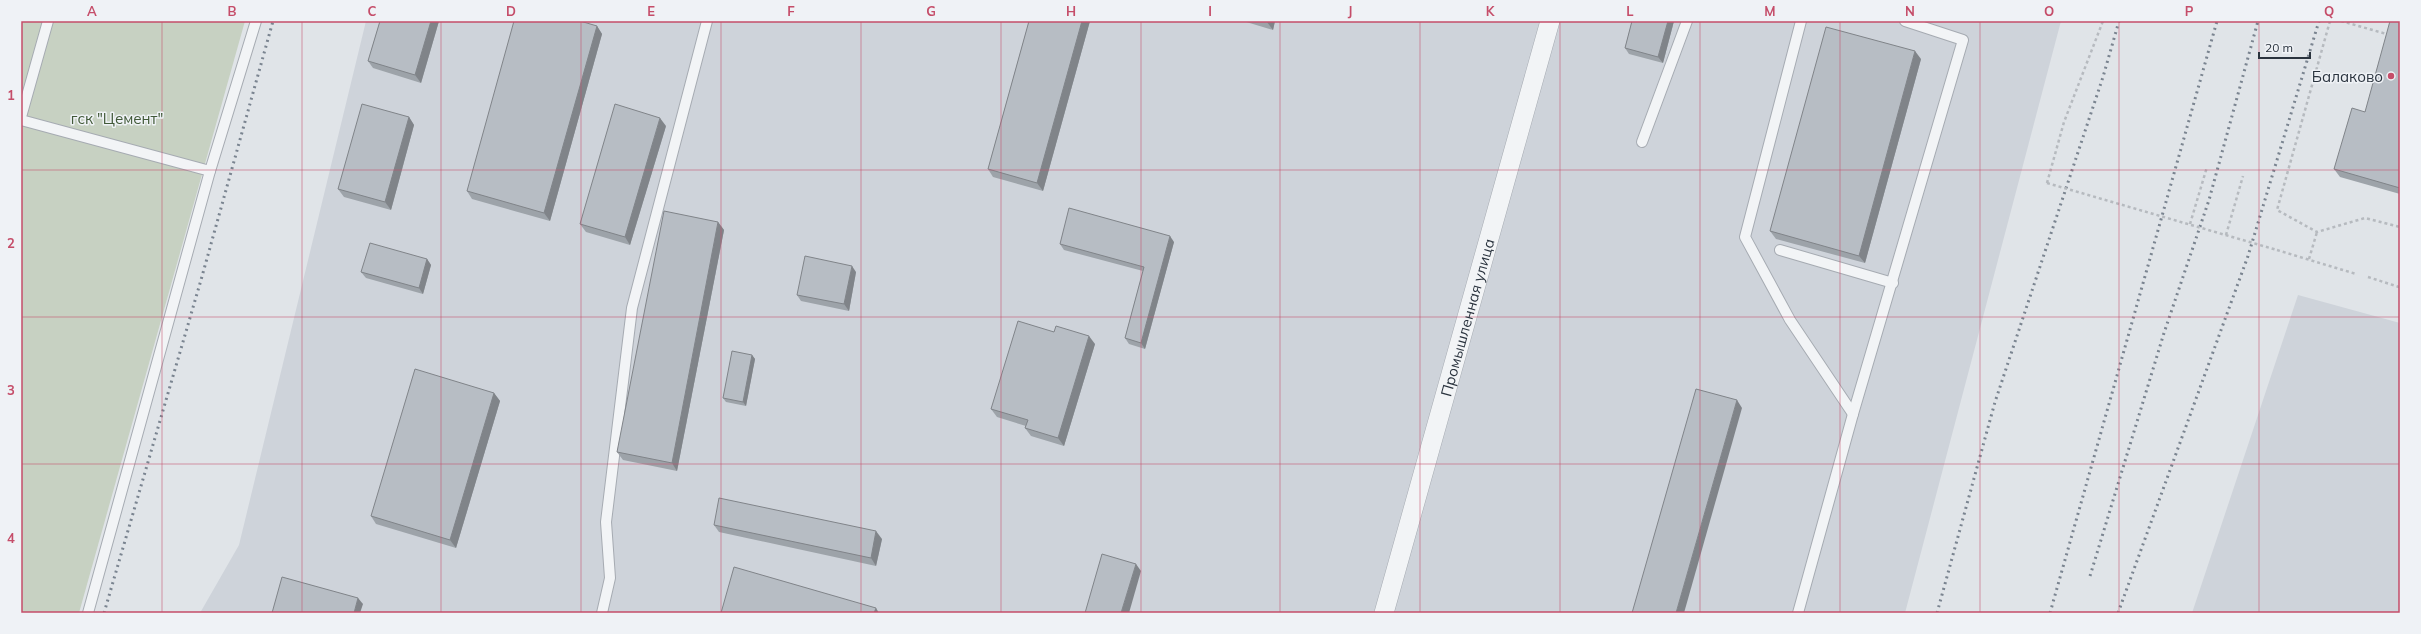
<svg xmlns="http://www.w3.org/2000/svg" width="2421" height="634" viewBox="0 0 2421 634" font-family="Mulish,sans-serif">
	<rect width="100%" height="100%" fill="#e0e4e8"/>
	<g fill="#ced3da">
		<path d="M366 21H2061L1905 613H200L239 545Z"/>
		<path d="M2298 295 2400 323V613H2192Z"/>
	</g>
	<path fill="#c7d1c2" d="M21 21H245L79 613H21Z"/>
	<g fill="none" stroke-linecap="round" stroke-linejoin="round">
		<g stroke="#a6abb2" stroke-width="12">
			<g id="lane">
				<path d="M1801 21 1745 237 1790 320 1853 414"/>
				<path d="M21 117 48 21"/>
				<path d="M21 120 210 171"/>
				<path d="M1642 142 1687 21"/>
				<path d="M1780 250 1893 283"/>
				<path d="M88 613 210 171 256 21"/>
				<path d="M602 613 610 578 606 522 632 308 707 21"/>
				<path d="M1798 613 1853 414 1963 40 1905 21"/>
			</g>
		</g>
		<g stroke="#a6abb2" stroke-width="20">
			<g id="street">
				<path id="s1" d="M1384 613 1550 21"/>
			</g>
		</g>
		<g stroke="#b6babf" stroke-width="2.5" stroke-dasharray="3 3" stroke-linecap="butt">
			<path d="M2330 21 2277 210 2317 232 2365 218 2400 227"/>
			<path d="M2341 21 2390 35"/>
			<path d="M2047 183 2064 122 2103 21"/>
			<path d="M2190 224 2207 167"/>
			<path d="M2226 235 2243 176"/>
			<path d="M2277 250 2356 274"/>
			<path d="M2309 259 2317 232"/>
			<path d="M2368 277 2399 287 2400 284"/>
		</g>
		<use href="#lane" stroke="#f2f4f6" stroke-width="10"/>
		<use href="#street" stroke="#f2f4f6" stroke-width="19"/>
		<g stroke="#7a8490" stroke-width="3" stroke-dasharray="2 4" stroke-linecap="butt">
			<path d="M2090 576 2164 333 2209 200 2258 21"/>
			<path d="M104 613 201 280 273 21"/>
			<path d="M1937 613 1995 402 2103 77 2119 21"/>
			<path d="M2050 613 2217 21"/>
			<path d="M2118 613 2248 256 2319 21"/>
		</g>
		<path stroke="#b6babf" stroke-width="2.5" stroke-dasharray="3 3" stroke-linecap="butt" d="M2047 183 2277 250"/>
	</g>
	<g fill="#9da3a9">
		<path d="M380 21H439L421 83 373 68 368 61Z"/>
		<path d="M1029 21H1090L1043 191 993 177 988 169Z"/>
		<path d="M1243 21H1275L1273 30Z"/>
		<path d="M1632 21H1674L1663 63 1629 54 1625 48Z"/>
		<path d="M2400 21V194L2340 177 2334 169 2365 112Z"/>
		<path d="M597 26 602 34 550 221 472 199 467 191Z"/>
		<path d="M1921 59 1865 263 1776 239 1770 231Z"/>
		<path d="M409 117 414 125 391 210 344 197 338 189Z"/>
		<path d="M666 126 630 245 586 232 580 224Z"/>
		<path d="M718 222 724 230 677 471 623 460 617 452Z"/>
		<path d="M1174 242 1145 349 1129 344 1125 338 1143 271 1064 250 1060 244Z"/>
		<path d="M427 259 431 265 423 294 366 278 361 272Z"/>
		<path d="M856 272 849 311 801 301 797 295Z"/>
		<path d="M1054 332 1095 344 1064 446 1031 436 1025 428 1026 426 997 417 991 409Z"/>
		<path d="M752 355 755 359 746 406 726 402 723 398Z"/>
		<path d="M494 393 500 401 456 548 376 524 371 516Z"/>
		<path d="M714 525 882 539 876 566 719 532Z"/>
	</g>
	<g fill="#808489">
		<path d="M431 21H439L421 83 415 75Z"/>
		<path d="M1082 21H1090L1043 191 1037 183Z"/>
		<path d="M1267 21H1275L1273 30 1267 22Z"/>
		<path d="M1668 21H1674L1663 63 1658 57Z"/>
		<path d="M597 26 602 34 550 221 544 213Z"/>
		<path d="M1915 51 1921 59 1865 263 1859 256Z"/>
		<path d="M409 117 414 125 391 210 385 202Z"/>
		<path d="M660 118 666 126 630 245 625 237Z"/>
		<path d="M718 222 724 230 677 471 672 463Z"/>
		<path d="M1170 236 1174 242 1145 349 1141 343Z"/>
		<path d="M427 259 431 265 423 294 419 288Z"/>
		<path d="M852 266 856 272 849 311 844 304Z"/>
		<path d="M1089 336 1095 344 1064 446 1058 438Z"/>
		<path d="M752 355 755 359 746 406 743 402Z"/>
		<path d="M494 393 500 401 456 548 450 540Z"/>
		<path d="M1737 400 1742 408 1684 613H1676Z"/>
		<path d="M876 531 882 539 876 566 871 558Z"/>
		<path d="M1136 564 1141 571 1129 613H1121Z"/>
		<path d="M358 598 363 604 360 613H354Z"/>
		<path d="M876 608 879 613H874Z"/>
	</g>
	<g fill="#b7bdc4" stroke="#808489">
		<path d="M380 21H431L415 75 368 61Z"/>
		<path d="M514 21H580L597 26 544 213 467 191Z"/>
		<path d="M1029 21H1082L1037 183 988 169Z"/>
		<path d="M1632 21H1668L1658 57 1625 48Z"/>
		<path d="M2390 21H2400V188L2334 169 2352 108 2365 112Z"/>
		<path d="M1826 27 1915 51 1859 256 1770 231Z"/>
		<path d="M362 104 409 117 385 202 338 189Z"/>
		<path d="M615 104 660 118 625 237 580 224Z"/>
		<path d="M1069 208 1170 236 1141 343 1125 338 1144 267 1060 244Z"/>
		<path d="M664 211 718 222 672 463 617 452Z"/>
		<path d="M370 243 427 259 419 288 361 272Z"/>
		<path d="M805 256 852 266 844 304 797 295Z"/>
		<path d="M1018 321 1054 332 1056 326 1089 336 1058 438 1025 428 1028 420 991 409Z"/>
		<path d="M732 351 752 355 743 402 723 398Z"/>
		<path d="M415 369 494 393 450 540 371 516Z"/>
		<path d="M1696 389 1737 400 1676 613H1632Z"/>
		<path d="M719 498 876 531 871 558 714 525Z"/>
		<path d="M1102 554 1136 564 1121 613H1085Z"/>
		<path d="M734 567 876 608 874 613H721Z"/>
		<path d="M282 577 358 598 354 613H272Z"/>
	</g>
	<path fill="none" stroke="#c54d69" stroke-width="1" stroke-opacity="0.55" d="M162 21V613M302 21V613M441 21V613M581 21V613M721 21V613M861 21V613M1001 21V613M1141 21V613M1280 21V613M1420 21V613M1560 21V613M1700 21V613M1840 21V613M1980 21V613M2119 21V613M2259 21V613M21 170H2400M21 317H2400M21 464H2400"/>
	<circle fill="#c54d69" stroke="#eff2f6" stroke-width="1.5" cx="2391" cy="76" r="4"/>
	<g text-anchor="middle" dominant-baseline="central" stroke-width="3" stroke-linejoin="round" paint-order="stroke">
		<g font-size="15" fill="#2a333e" stroke="#eff2f6" text-anchor="end">
			<text x="2383" y="76">Балаково</text>
		</g>
		<g font-size="15" fill="#415938" stroke="#eff2f6">
			<text x="117" y="118">гск "Цемент"</text>
		</g>
		<g font-size="15" fill="#2a333e" stroke="#eff2f6">
			<text stroke="none"><textPath href="#s1" startOffset="307">Промышленная улица</textPath></text>
		</g>
	</g>
	<rect width="2421" height="634" fill="none" stroke="#eff2f6" stroke-width="44"/>
	<path d="M2259 52v6h51v-6" fill="none" stroke="#2a333e" stroke-width="2"/>
	<text x="2265" y="52" font-size="12" fill="#2a333e" stroke="#eff2f6" stroke-width="3" paint-order="stroke">20 m</text>
	<rect x="22" y="22" width="2377" height="590" fill="none" stroke="#c54d69" stroke-width="1.5"/>
	<g font-size="13" text-anchor="middle" font-weight="bold" fill="#c54d69">
		<text x="92" y="16">A</text>
		<text x="232" y="16">B</text>
		<text x="372" y="16">C</text>
		<text x="511" y="16">D</text>
		<text x="651" y="16">E</text>
		<text x="791" y="16">F</text>
		<text x="931" y="16">G</text>
		<text x="1071" y="16">H</text>
		<text x="1210" y="16">I</text>
		<text x="1350" y="16">J</text>
		<text x="1490" y="16">K</text>
		<text x="1630" y="16">L</text>
		<text x="1770" y="16">M</text>
		<text x="1910" y="16">N</text>
		<text x="2049" y="16">O</text>
		<text x="2189" y="16">P</text>
		<text x="2329" y="16">Q</text>
		<text x="11" y="100">1</text>
		<text x="11" y="248">2</text>
		<text x="11" y="395">3</text>
		<text x="11" y="543">4</text>
	</g>
</svg>
